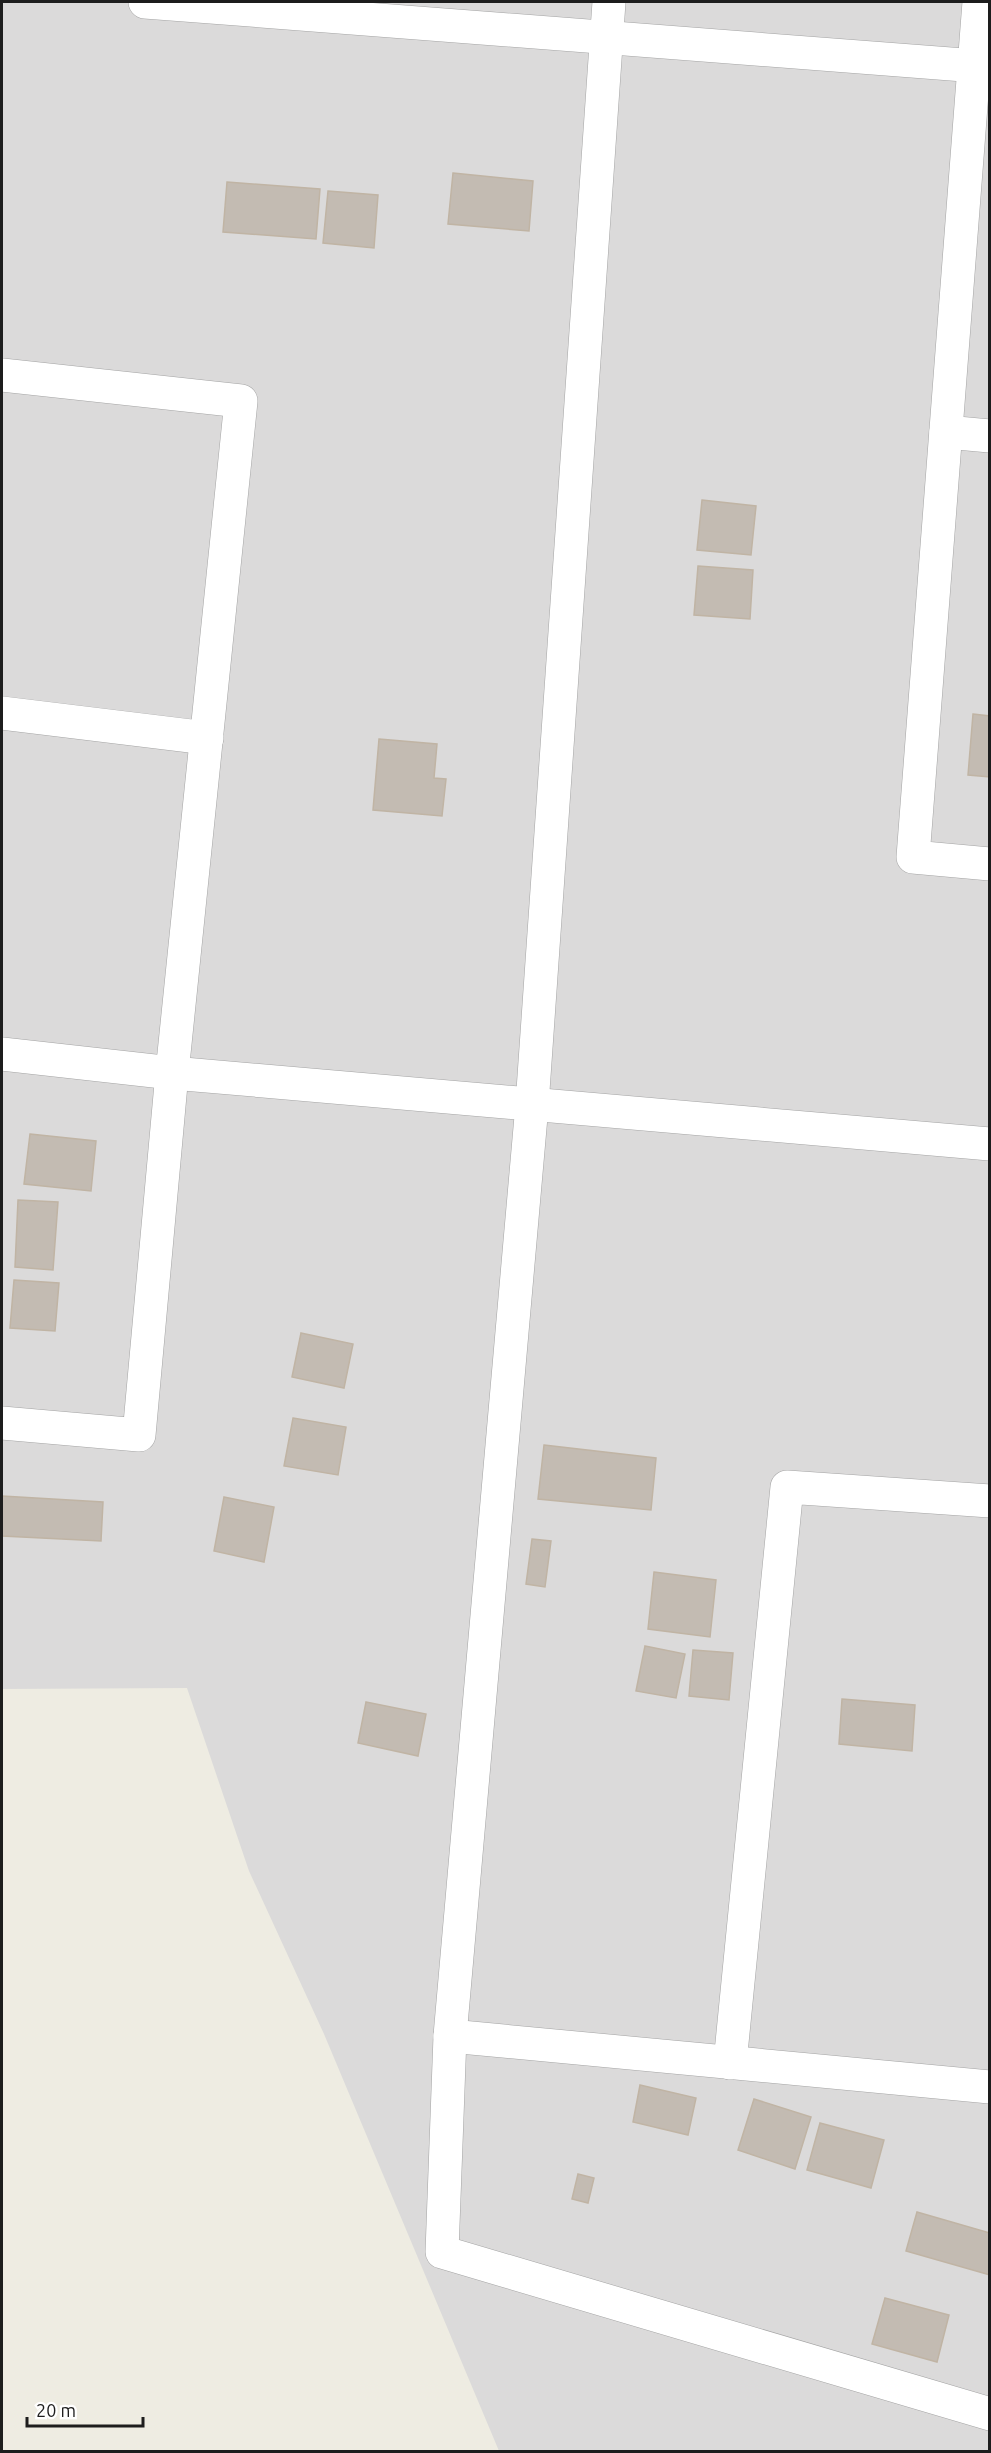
<svg xmlns="http://www.w3.org/2000/svg" width="991" height="2453" viewBox="0 0 991 2453" font-family="Ubuntu,sans-serif">
	<rect width="100%" height="100%" fill="#eeece2"/>
	<path fill="#dbdada" d="M2 2H989V2451H499L324 2034 249 1871 187 1688 2 1689Z"/>
	<g fill="#c3bbb2" stroke="#c0b4a4" stroke-width="1.5">
		<path d="M453 173 533 181 529 231 448 224Z"/>
		<path d="M227 182 320 189 316 239 223 232Z"/>
		<path d="M328 191 378 195 374 248 323 243Z"/>
		<path d="M702 500 756 506 751 555 697 550Z"/>
		<path d="M698 566 753 570 750 619 694 615Z"/>
		<path d="M973 714 990 716V777L968 775Z"/>
		<path d="M379 739 437 744 434 778 446 779 442 816 373 810Z"/>
		<path d="M30 1134 96 1141 91 1191 24 1184Z"/>
		<path d="M18 1200 58 1202 53 1270 15 1267Z"/>
		<path d="M14 1280 59 1283 55 1331 10 1328Z"/>
		<path d="M301 1333 353 1344 344 1388 292 1377Z"/>
		<path d="M293 1418 346 1427 338 1475 284 1466Z"/>
		<path d="M544 1445 656 1458 651 1510 538 1499Z"/>
		<path d="M2 1496 103 1502 101 1541 2 1536Z"/>
		<path d="M224 1497 274 1507 264 1562 214 1551Z"/>
		<path d="M532 1539 551 1541 545 1587 526 1584Z"/>
		<path d="M654 1572 716 1580 710 1637 648 1629Z"/>
		<path d="M645 1646 685 1654 676 1698 636 1691Z"/>
		<path d="M693 1650 733 1653 729 1700 689 1696Z"/>
		<path d="M842 1699 915 1705 912 1751 839 1744Z"/>
		<path d="M366 1702 426 1714 418 1756 358 1743Z"/>
		<path d="M640 2085 696 2098 688 2135 633 2122Z"/>
		<path d="M754 2099 811 2117 795 2169 738 2150Z"/>
		<path d="M820 2123 884 2140 871 2188 807 2170Z"/>
		<path d="M578 2174 594 2178 588 2203 572 2199Z"/>
		<path d="M917 2212 990 2233V2275L906 2251Z"/>
		<path d="M885 2298 949 2315 937 2362 872 2344Z"/>
	</g>
	<g fill="none" stroke-linecap="round" stroke-linejoin="round">
		<g stroke="#a4a4a4" stroke-width="34">
			<g id="minor">
				<path d="M145 2 990 67"/>
				<path d="M609 2 532 1105 450 2036 442 2252 990 2414"/>
				<path d="M979 2 913 857 990 864"/>
				<path d="M2 375 241 401 172 1073 139 1435 2 1423"/>
				<path d="M946 432 990 436"/>
				<path d="M2 713 207 738"/>
				<path d="M2 1054 172 1073 990 1144"/>
				<path d="M450 2036 990 2087"/>
				<path d="M730 2063 787 1487 990 1501"/>
			</g>
		</g>
		<use href="#minor" stroke="#fff" stroke-width="33"/>
	</g>
	<rect width="991" height="2453" fill="none" stroke="#1d1d1d" stroke-width="6"/>
	<path d="M27 2417v9h116v-9" fill="none" stroke="#1d1d1d" stroke-width="3"/>
	<text x="36" y="2417" font-size="18" fill="#1d1d1d" stroke="#ffffff" stroke-width="4.5" paint-order="stroke">20 m</text>
</svg>
